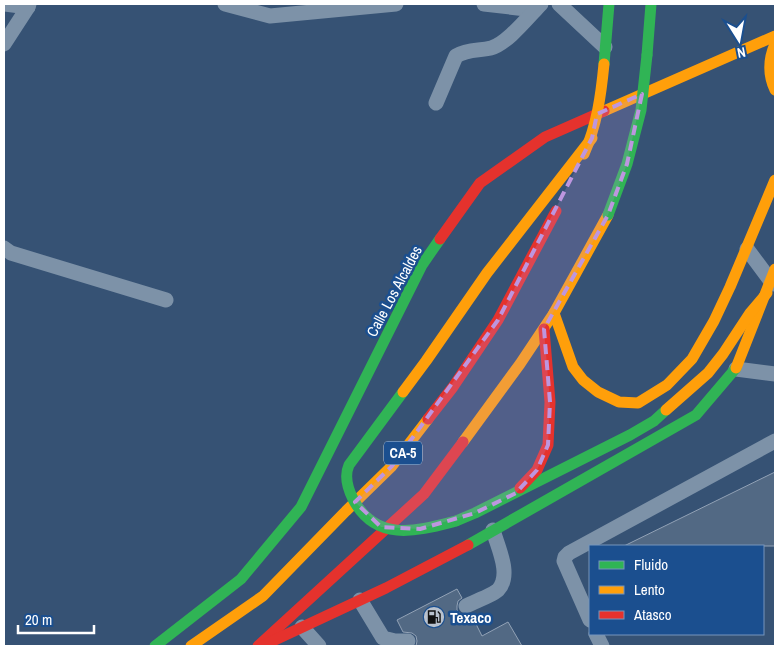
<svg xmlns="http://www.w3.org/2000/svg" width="779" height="650" viewBox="0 0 779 650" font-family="'Archivo Narrow',sans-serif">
	<rect width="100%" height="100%" fill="#365274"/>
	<g fill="#526984" stroke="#92a2b6">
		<path d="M775 472V546H624Z"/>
		<path d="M457 589 462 598 458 601 457 606V610L461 614 466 615 471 614 482 636 508 622 522 646H416L417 641 416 636 412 633 403 632 397 620Z"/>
	</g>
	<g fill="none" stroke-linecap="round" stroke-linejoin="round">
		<g stroke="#7d92a8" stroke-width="15">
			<path d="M5 4 28 7"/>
			<path d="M225 4 270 16 396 4"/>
			<path d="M484 4 535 10"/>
			<path d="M559 4 605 47"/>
			<path d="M4 44 28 7 29 4"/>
			<path d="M436 103 456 56C468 49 478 51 491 48 507 44 529 16 541 4"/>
			<path d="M4 248 11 253 166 300"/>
			<path d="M747 249 773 284"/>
			<path d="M736 369 775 374"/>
			<path d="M360 600 383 638 395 641H408"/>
			<path d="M466 606C473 602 493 595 498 590 512 575 498 548 493 530"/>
			<path d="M590 620 564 561 565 557 569 553 775 441"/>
			<path d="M302 627 319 646"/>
			<path d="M596 634 602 646"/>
		</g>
		<g stroke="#30b455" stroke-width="11">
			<path d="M647 55 651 4"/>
			<path d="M604 64 609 4"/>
			<path d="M456 521 475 513 630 435 654 421 666 410"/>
			<path d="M468 545 696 415 736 368"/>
			<path d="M155 646 241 579 301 507 422 265 440 239"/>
		</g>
		<g stroke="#ff9f0a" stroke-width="11">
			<path d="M775 44C768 60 768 75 775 90"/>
			<path d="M604 111 775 36"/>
			<path d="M554 313 573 367 583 380 598 392 619 402 638 403 667 385 692 359 714 321 730 287 775 180"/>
			<path d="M736 368 775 269"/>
			<path d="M666 410 708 373 723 354 750 313 767 293"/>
			<path d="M463 442 520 364 554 313 608 215"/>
			<path d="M191 646 263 596 346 511 392 466 428 419"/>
		</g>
		<g stroke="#e5322d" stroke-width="11">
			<path d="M440 239 480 183 545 137 604 111"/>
			<path d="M428 419 453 387 498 320 556 211"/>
			<path d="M520 488 537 470 548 445 550 402 544 329"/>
			<path d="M258 646 424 494 463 442"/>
			<path d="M262 646 386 588 468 545"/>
		</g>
		<g stroke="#30b455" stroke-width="11">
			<path d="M608 215 627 164 641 110 647 55"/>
			<path d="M403 392 349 465C344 476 348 489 353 499 376 543 417 531 456 521"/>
		</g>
		<g stroke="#ff9f0a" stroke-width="11">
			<path d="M584 154C597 125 601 95 604 64"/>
			<path d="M403 392 426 361 487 273 592 138"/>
		</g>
	</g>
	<path fill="#bd96df" fill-opacity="0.2" stroke="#bd96df" stroke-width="4" stroke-dasharray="10 6" stroke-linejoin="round" d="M642 94 627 164 608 215 544 329 550 402 548 445 537 470 516 493 475 513 420 529 381 527 355 502 392 466 498 320 592 138 597 114Z"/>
	<defs>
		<g id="fuel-disc" transform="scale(1.125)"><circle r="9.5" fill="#b9c2ce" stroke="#1b4f8f"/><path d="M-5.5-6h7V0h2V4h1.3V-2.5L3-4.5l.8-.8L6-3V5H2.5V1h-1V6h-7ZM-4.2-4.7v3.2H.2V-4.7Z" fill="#111"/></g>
	</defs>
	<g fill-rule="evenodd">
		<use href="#fuel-disc" x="434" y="617"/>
	</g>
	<g text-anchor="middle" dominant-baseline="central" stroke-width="5" stroke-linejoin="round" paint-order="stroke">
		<rect fill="#1b4f8f" stroke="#bbcadd" stroke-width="1" x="384" y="441.5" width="38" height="23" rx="4"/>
		<g font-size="14" font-weight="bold" fill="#fff">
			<text x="403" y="453">CA-5</text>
		</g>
		<g font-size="15" fill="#fff" stroke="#1b4f8f">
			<text transform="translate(394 291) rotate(-62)">Calle Los Alcaldes</text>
		</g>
		<g font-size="15" font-weight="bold" fill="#fff" stroke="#1b4f8f" text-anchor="start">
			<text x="450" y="617">Texaco</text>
		</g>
	</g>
	<rect width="779" height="650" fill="none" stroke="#ffffff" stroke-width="10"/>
	<rect x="589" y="545" width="175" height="90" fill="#1b4f8f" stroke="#7695bc"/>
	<rect x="599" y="561" width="25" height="8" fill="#30b455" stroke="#7695bc"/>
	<text x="634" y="570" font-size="15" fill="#ffffff">Fluido</text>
	<rect x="599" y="586" width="25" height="8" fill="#ff9f0a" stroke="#7695bc"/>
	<text x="634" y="595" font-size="15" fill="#ffffff">Lento</text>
	<rect x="599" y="611" width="25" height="8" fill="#e5322d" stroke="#7695bc"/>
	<text x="634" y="620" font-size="15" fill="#ffffff">Atasco</text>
	<g transform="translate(739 40) rotate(169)" stroke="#1b4f8f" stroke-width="4" paint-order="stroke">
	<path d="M0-4L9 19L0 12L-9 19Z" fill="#ffffff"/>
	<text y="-8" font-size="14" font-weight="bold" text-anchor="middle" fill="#ffffff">N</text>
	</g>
	<path d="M18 625v8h76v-8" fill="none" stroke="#ffffff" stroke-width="2.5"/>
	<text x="25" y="625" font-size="15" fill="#ffffff" stroke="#1b4f8f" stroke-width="4" paint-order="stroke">20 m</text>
</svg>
